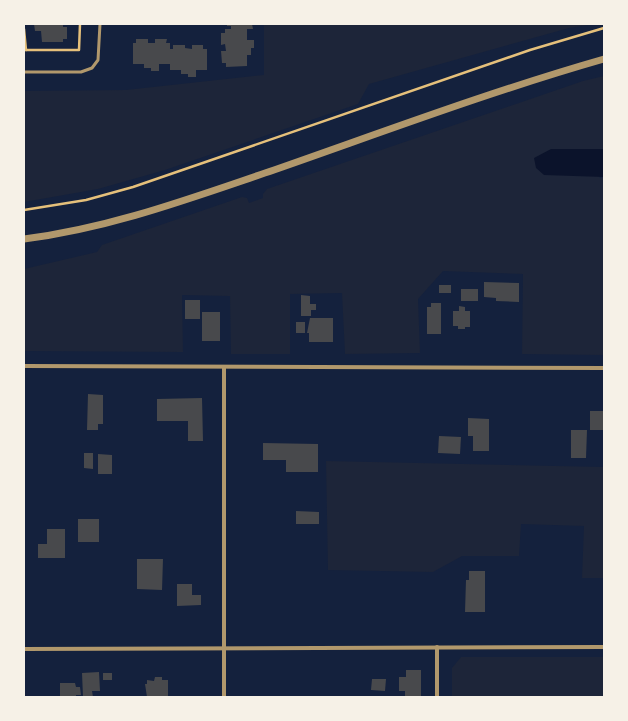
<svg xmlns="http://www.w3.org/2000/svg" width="628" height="721" viewBox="0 0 628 721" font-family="'PT Sans Narrow',sans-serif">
	<rect width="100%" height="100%" fill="#14213d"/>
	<g fill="#1d2539">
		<path d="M264 24H594L569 28 369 84 358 104 165 170 98 189 24 202V91L126 90 264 75Z"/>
		<path d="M604 76V149H580L600 178 604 177V355L522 354 523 274 443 271 418 299 420 353 345 354 342 293 290 294V354H231L230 296 182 295 183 352 24 351V269L97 252 102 245 242 197 247 198 249 203 263 198V194L267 189 583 81Z"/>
		<path d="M326 461 604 467V578H582L584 526 521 524 519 556H462L433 572 328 570Z"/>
		<path d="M461 657H604V697H452V668Z"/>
	</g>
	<path fill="#0b132b" d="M551 149H604V177L544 175 536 168 534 158Z"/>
	<g fill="#48494c">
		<path d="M34 24H63V27H67V39H63V42H42L41 31H35Z"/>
		<path d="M227 24H252L253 29H247V40H254V48H251V55H247V66L226 67V63H222L221 51H226L225 44 221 45V33H225V29H231V26H227Z"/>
		<path d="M136 39H148V43H155V39H167L166 43H170V49H173V45H185V48L192 49V45H203V49H207V70H196V77H188V74H181V70H170V64H159V71H151V68H144V64H133V43H136Z"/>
		<path d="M484 282 519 283V302L496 301V298L484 297Z"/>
		<rect x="439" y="285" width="12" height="8"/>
		<rect x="461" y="289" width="17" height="12"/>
		<path d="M301 295 310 296V304H316V310H311V316H301Z"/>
		<rect x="185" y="300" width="15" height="19"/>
		<path d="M431 303H441V334H427V307H431Z"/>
		<path d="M459 306 465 307V311H470V327H465V329H458V326H453V311H459Z"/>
		<rect x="202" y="312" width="18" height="29"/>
		<path d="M310 318H333V342H309V333H307Z"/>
		<rect x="296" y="322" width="9" height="11"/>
		<path d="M88 394 103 395V424H98V430H87Z"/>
		<path d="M202 398 203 441H188V421H157V399Z"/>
		<rect x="590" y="411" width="14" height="19"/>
		<path d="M468 418 489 419V451H473V436H468Z"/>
		<path d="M571 430H587L586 458H571Z"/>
		<path d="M439 436 461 437 460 454 438 453Z"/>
		<path d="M263 443 318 444V472H286V460H263Z"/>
		<path d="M84 453H93V469L84 468Z"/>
		<path d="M98 454 112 455V474H98Z"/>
		<path d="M296 511 319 512V524H296Z"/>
		<rect x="78" y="519" width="21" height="23"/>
		<path d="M47 529H65V558H38V544H47Z"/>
		<path d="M137 559H163L162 590 137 589Z"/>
		<path d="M469 571H485V612H465L466 580H469Z"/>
		<path d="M177 584H192V595H201V605L177 606Z"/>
		<path d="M406 670H421V697H405V691H399V677H406Z"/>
		<path d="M99 672 100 691H92L93 697H83L82 673Z"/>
		<rect x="103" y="673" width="9" height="7"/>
		<path d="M155 677H162V680H168V697H147L145 684H147V680L154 681Z"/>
		<path d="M372 679H386L385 691 371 690Z"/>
		<path d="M60 683H75L76 687H80L81 695H76V697H60Z"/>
	</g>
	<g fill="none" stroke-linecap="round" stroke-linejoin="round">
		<g stroke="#e5c07b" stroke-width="2.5">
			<path d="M24 29 26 50"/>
			<path d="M24 50H79L80 24"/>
			<path d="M24 210 86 200 133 187 530 50 604 28"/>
		</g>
		<path stroke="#b1986c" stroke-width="3" d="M24 72H81L92 68 98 60 100 24"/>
		<g stroke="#b1986c" stroke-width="4">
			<path d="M24 366 604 368"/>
			<path d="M224 367V697"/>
			<path d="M24 649 604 647"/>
			<path d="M437 697V647"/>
		</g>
		<path stroke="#b1986c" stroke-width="7" d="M24 239C111 228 191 198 274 170 383 132 492 91 604 59"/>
	</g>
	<rect width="628" height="721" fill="none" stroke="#f6f1e7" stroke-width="50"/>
</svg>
